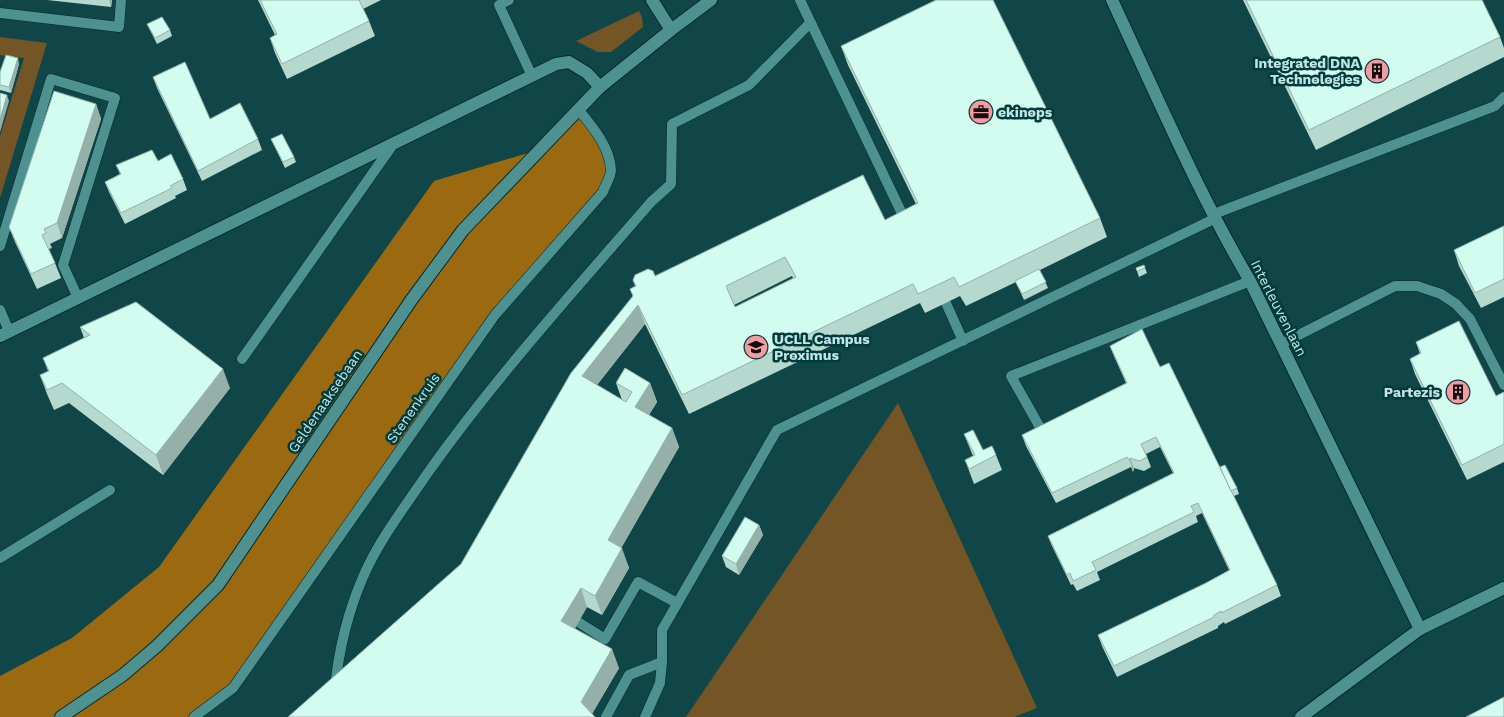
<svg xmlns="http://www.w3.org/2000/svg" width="1504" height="717" viewBox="0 0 1504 717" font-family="'Work Sans',sans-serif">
	<rect width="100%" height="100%" fill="#104647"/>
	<g fill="#745525">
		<path d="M639 11 642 17 643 27 611 52H598L576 41Z"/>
		<path d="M0 37 47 43 0 198V136L24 58 0 55Z"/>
		<path d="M898 403 1037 708 1014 717H686Z"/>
	</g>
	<path fill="#9b6a10" d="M578 109 608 152 611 172 603 192 495 315 233 688 194 717H0V676L72 638 159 567 434 181 538 150Z"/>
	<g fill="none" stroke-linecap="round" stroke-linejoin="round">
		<g stroke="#042a2b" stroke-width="11">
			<g id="lane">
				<path d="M509 0 499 5 532 76"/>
				<path d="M800 0 906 222"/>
				<path d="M0 13 119 27 121 0"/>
				<path d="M1214 214 1495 106 1504 97"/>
				<path d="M0 246 51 79 115 98 63 265 78 298"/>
				<path d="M946 303 963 341"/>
				<path d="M0 310 9 331"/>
				<path d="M1281 344 1395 286H1417L1441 294 1456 304 1470 319 1504 385"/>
				<path d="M242 359 394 143"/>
				<path d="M1042 431 1011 376 1250 281"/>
				<path d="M0 558 110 490"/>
				<path d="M578 622 605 639 638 582 677 603"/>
				<path d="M335 687C339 649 348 612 363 577 379 540 404 508 427 474 495 378 574 291 651 202L671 184 672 124 749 85 810 23"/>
				<path d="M194 717 233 688 495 315 603 192C605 185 611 177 611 170 610 147 592 126 578 109"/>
				<path d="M606 717 629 675 662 662"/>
				<path d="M645 717 660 683 662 662V630L777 430 1216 218"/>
			</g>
		</g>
		<g stroke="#042a2b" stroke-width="14">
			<g id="street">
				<path d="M652 0 671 30"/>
				<path d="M1112 0C1156 94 1197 191 1250 281L1420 629"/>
				<path d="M0 336 556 64 569 62 587 73 600 87"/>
				<path d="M1301 717 1420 629 1504 588"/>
			</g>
		</g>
		<g stroke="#042a2b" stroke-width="14">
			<path id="secondary" d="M61 717 123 675 157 646 218 585 412 299 463 230 600 87 671 30 711 0"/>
		</g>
		<use href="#lane" stroke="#4e9191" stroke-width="10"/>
		<use href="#street" stroke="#4e9191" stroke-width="12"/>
		<use href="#secondary" stroke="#4e9191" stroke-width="12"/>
	</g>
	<g fill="#b5d9ce" fill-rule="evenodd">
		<path d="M47 0H112L111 7Z"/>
		<path d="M258 0H381L363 9 369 21 375 36 287 79 275 53 270 38 275 35Z"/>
		<path d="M1243 0H1482L1500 37 1504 48V57L1316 150Z"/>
		<path d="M147 24 170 30 172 36 157 44Z"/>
		<path d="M841 46 1100 218 1107 237 1040 270 1048 288 1024 300 1016 282 966 306 960 296 925 313 920 303 689 414 645 324 597 385 622 400 616 383H650L657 402 649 415 672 428 679 447 621 548 629 568 602 615 587 607 575 628 619 668 592 714 461 564 633 296 630 289 635 286 633 280 655 276 885 220 916 204 848 65ZM792 276 793 278 735 307 734 305Z"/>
		<path d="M19 64 11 93 0 90V72Z"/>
		<path d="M153 77 210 119 258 139 262 150 202 181 157 88Z"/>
		<path d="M96 104 101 119 62 238 50 244 52 248 49 249 55 263 61 278 37 289 15 242 9 227Z"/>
		<path d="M271 139 294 157 296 162 285 168Z"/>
		<path d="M158 161 183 179 187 190 175 196 176 198 125 224 109 192 105 182 120 174 116 165Z"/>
		<path d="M1504 226V297L1481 308 1459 266 1454 250Z"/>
		<path d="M1144 265 1147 273 1139 277 1136 268Z"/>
		<path d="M80 327 230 388 163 475 69 403 54 410 47 394 40 375 48 371 43 358 84 338Z"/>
		<path d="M1416 342 1496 396 1504 392V462L1467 480 1415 374 1410 359 1420 354Z"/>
		<path d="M1110 346 1160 367 1220 467 1237 488 1239 494 1234 496 1277 585 1281 596 1225 624 1224 622 1218 626V628L1117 677 1102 646 1098 635 1206 583 1229 570 1202 513 1196 516 1198 522 1097 572 1100 580 1077 591 1073 584 1071 585 1052 546 1048 536 1173 473 1160 447 1146 454 1151 467 1144 471 1134 468 1133 472 1131 467 1056 503 1026 446 1022 435 1126 383 1114 356Z"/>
		<path d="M964 434 983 450 996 455 1002 470 974 484 965 460 973 456Z"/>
		<path d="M759 525 763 535 739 575 726 567 722 556Z"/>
	</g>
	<g fill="#94b0a8">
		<path d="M109 0H112L111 7Z"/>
		<path d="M18 58 19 64 11 93 9 87Z"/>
		<path d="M7 95 9 101 0 132V120Z"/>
		<path d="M96 104 101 119 62 238 57 223Z"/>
		<path d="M638 305 645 324 589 395 582 376Z"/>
		<path d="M223 369 230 388 163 475 156 455Z"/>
		<path d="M650 383 657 402 642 426 635 407Z"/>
		<path d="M672 428 679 447 615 559 608 540Z"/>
		<path d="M1130 458 1134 468 1133 472 1130 461Z"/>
		<path d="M759 525 763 535 739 575 736 564Z"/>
		<path d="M622 548 629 568 602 615 595 596Z"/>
		<path d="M581 588 587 607 568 640 561 621Z"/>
		<path d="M612 649 619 668 590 717 581 702Z"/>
	</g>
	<g fill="#d3fcf0" stroke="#94b0a8" fill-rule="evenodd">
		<path d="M260 0H359L369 21 282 64 270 38 277 34Z"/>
		<path d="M936 0H993L1100 218 959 287 954 277 918 294 913 284 682 395 638 305 582 376 626 402 632 392 616 383 625 368 650 383 635 407 672 428 608 540 622 548 595 596 581 588 561 621 612 649 581 702 595 717H288L461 564 571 373 633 296 630 289 636 286 633 280 635 275 648 269 653 271 655 276 863 175 885 220 918 203 841 46ZM785 257 796 277 735 307 726 286Z"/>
		<path d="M1246 0H1482L1500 37 1309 130Z"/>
		<path d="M162 17 170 30 155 38 147 24Z"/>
		<path d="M6 55 18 58 9 87 0 85V72Z"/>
		<path d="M185 62 210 119 240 103 258 139 198 171 153 77Z"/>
		<path d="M54 91 96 104 57 223 44 229 46 233 42 235 55 263 31 274 9 227Z"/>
		<path d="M0 93 7 95 0 120Z"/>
		<path d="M282 134 294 157 283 162 271 139Z"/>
		<path d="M152 150 158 161 171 154 183 179 170 186 172 188 121 213 105 182 121 174 116 165Z"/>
		<path d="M1504 226V279L1475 293 1454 250Z"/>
		<path d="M1144 265 1145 268 1137 271 1136 268Z"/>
		<path d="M1039 269 1046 282 1022 294 1015 281Z"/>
		<path d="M136 302 223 369 156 455 62 383 47 390 40 375 49 371 43 358 90 335 80 327Z"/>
		<path d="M1459 321 1496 396 1504 392V444L1462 465 1410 359 1421 353 1416 342Z"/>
		<path d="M1142 329 1160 367 1169 363 1277 585 1221 613V611L1214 615V617L1114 666 1098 635 1206 583 1230 570 1198 503 1191 506 1194 512 1092 562 1096 570 1073 581 1070 573 1067 575 1048 536 1174 473 1156 437 1141 444 1147 457 1140 461 1130 458V461L1127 457 1052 493 1022 435 1127 383 1110 346Z"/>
		<path d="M973 430 983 450 992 446 996 455 969 469 965 460 975 455 964 434Z"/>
		<path d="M1225 465 1237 488 1231 491 1220 467Z"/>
		<path d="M745 517 759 525 736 564 722 556Z"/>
		<path d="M1504 697V717H1466Z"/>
	</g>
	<defs>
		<g id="building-disc" transform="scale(1.25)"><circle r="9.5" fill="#f49aa0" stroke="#003c3c"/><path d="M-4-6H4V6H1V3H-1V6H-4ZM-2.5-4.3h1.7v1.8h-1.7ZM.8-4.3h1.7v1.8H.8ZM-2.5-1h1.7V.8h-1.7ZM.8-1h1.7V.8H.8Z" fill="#111"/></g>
		<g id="office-disc" transform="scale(1.25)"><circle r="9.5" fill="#f49aa0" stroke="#003c3c"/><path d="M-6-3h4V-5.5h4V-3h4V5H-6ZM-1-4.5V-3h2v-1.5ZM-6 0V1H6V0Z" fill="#111"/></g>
		<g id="university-disc" transform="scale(1.25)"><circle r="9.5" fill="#f49aa0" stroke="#003c3c"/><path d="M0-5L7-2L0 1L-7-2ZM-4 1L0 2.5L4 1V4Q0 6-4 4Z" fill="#111"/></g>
	</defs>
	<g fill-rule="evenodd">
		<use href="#building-disc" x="1377" y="71"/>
		<use href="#office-disc" x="981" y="112"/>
		<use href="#university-disc" x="756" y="347"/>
		<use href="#building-disc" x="1458" y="392"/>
	</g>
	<g text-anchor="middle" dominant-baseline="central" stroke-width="5" stroke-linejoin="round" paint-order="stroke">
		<g font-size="14" font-weight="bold" fill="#c3e4e4" stroke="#003c3c" text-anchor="end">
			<text x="1360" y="63">Integrated DNA<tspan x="1360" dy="16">Technologies</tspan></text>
			<text x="998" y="112" text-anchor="start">ekinops</text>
			<text x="774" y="339" text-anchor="start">UCLL Campus<tspan x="774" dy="16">Proximus</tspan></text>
			<text x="1440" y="392">Partezis</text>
		</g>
		<g font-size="14" fill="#c3e4e4" stroke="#003c3c">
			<text transform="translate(1279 308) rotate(63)">Interleuvenlaan</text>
			<text transform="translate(325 401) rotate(-56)">Geldenaaksebaan</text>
			<text transform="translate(413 408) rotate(-55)">Stenenkruis</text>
		</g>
	</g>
</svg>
